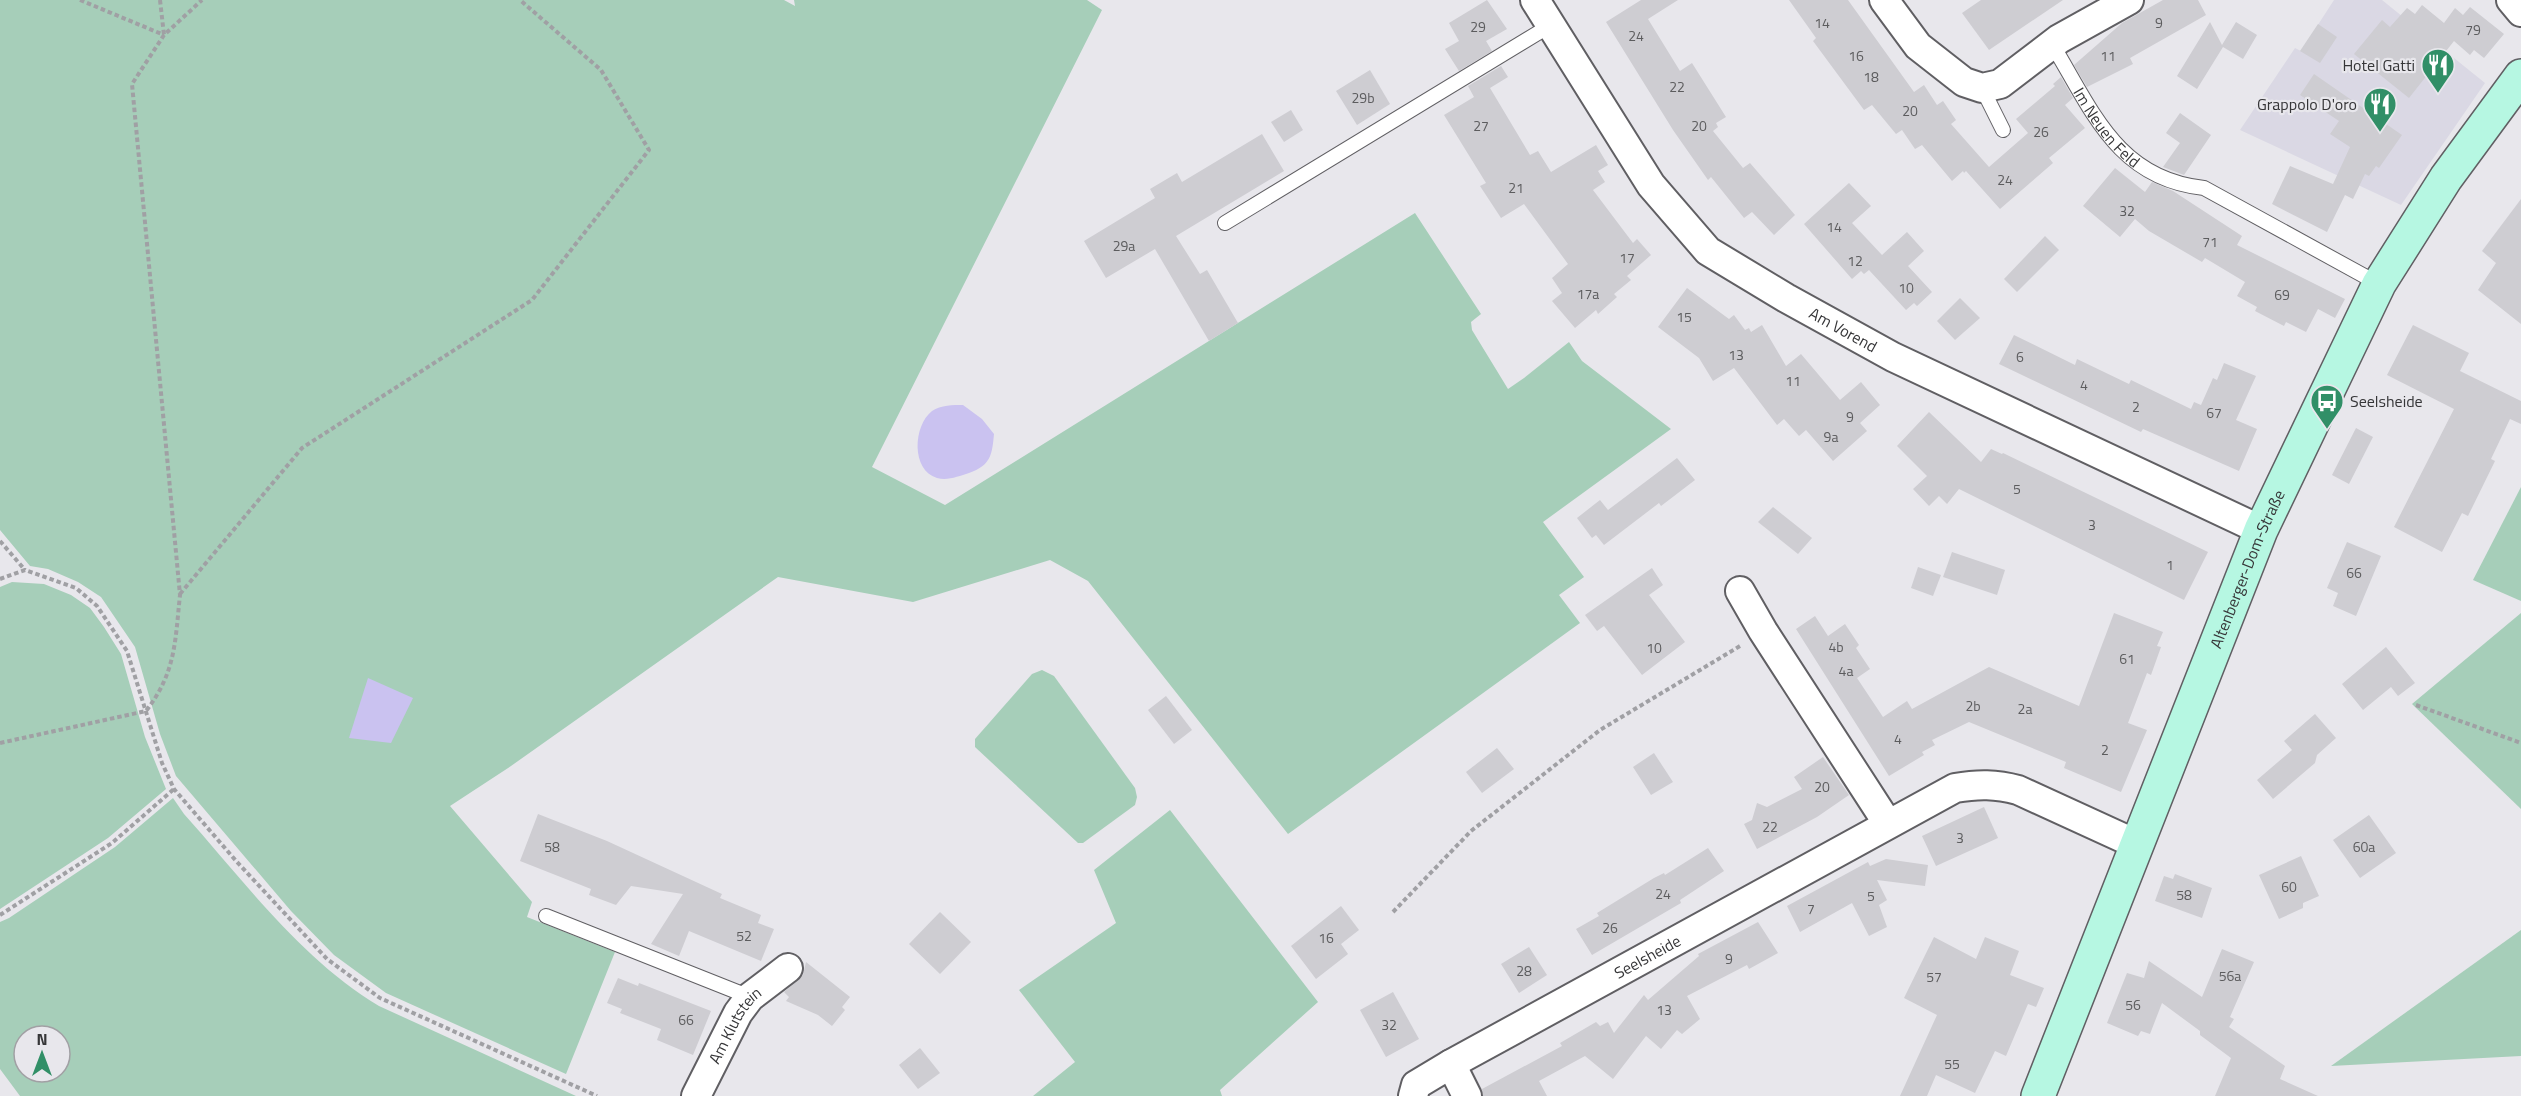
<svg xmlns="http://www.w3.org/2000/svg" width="2521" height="1096" viewBox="0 0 2521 1096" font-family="'Titillium Web',sans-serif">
	<rect width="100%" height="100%" fill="#e8e7ec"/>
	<path fill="#dad8e4" d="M2334 0H2382L2485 83 2401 205 2240 130 2295 48 2301 51Z"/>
	<g fill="#a6ceb9" fill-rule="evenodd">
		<path d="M0 0H784L795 6 794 0H1087L1102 10 872 467 945 505 1415 213 1481 314 1471 322 1472 330 1508 389 1524 378 1569 342 1582 361 1671 429 1543 522 1584 577 1559 595 1580 623 1288 834 1088 581 1050 560 913 602 778 577 511 766 450 806 532 902 527 917 615 952 566 1074 386 993 334 955 291 911 176 776 160 734 135 647 101 597 78 582 48 569 30 566 0 530Z"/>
		<path d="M2521 487V601L2473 580Z"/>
		<path d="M12 582 44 584 71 595 90 608 104 627 121 654 145 737 166 789 108 838 0 909V587Z"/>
		<path d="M2521 613V809L2412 704Z"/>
		<path d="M1042 670 1054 676 1135 788 1137 797 1135 805 1083 843H1078L975 747V739L1032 674Z"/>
		<path d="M173 798 184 814C244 881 301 959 379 1006L576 1096H20L0 1069V922L9 918 115 847ZM24 1036H60V1072H24Z"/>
		<path d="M1170 810 1318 1002 1220 1090 1222 1096H1033L1075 1062 1019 990 1116 923 1094 870Z"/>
		<path d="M2521 930V1056L2331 1066Z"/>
	</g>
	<g fill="#cac2f0">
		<path d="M963 405 982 419 994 434C992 455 991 465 969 473 959 476 948 481 937 478 911 470 913 426 932 411 941 405 953 405 963 405Z"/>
		<path d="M368 678 413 698 391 743 349 738Z"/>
	</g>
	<g fill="#cecdd2">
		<path d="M1487 0 1507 29 1486 41 1492 51 1459 71 1445 49 1459 41 1449 23Z"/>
		<path d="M1641 0H1678L1648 19 1680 71 1692 63 1726 117 1716 123 1718 127 1713 131 1743 168 1750 163 1795 215 1774 235 1752 212 1744 218 1711 177 1708 180 1673 130 1606 22Z"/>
		<path d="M1789 0H1848L1914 92 1924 85 1937 105 1943 101 1956 120 1951 124 1989 167 2028 133 2016 119 2055 86 2053 84 2061 77 2073 98 2065 105 2085 128 2049 158 2053 163 2000 209 1966 171 1964 173 1963 171 1952 181 1922 145 1915 149 1902 130 1896 134 1872 105 1864 110 1813 41 1816 38Z"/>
		<path d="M1981 0H2063L1989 50 1962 13Z"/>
		<path d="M2163 0H2198L2206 15 2130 58 2133 64 2087 87 2074 65 2122 23Z"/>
		<path d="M2422 5 2444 23 2455 8 2463 15 2470 7 2504 34 2484 58 2474 50 2470 55 2454 41 2409 98 2354 54 2382 20 2390 27 2407 8 2415 14Z"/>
		<path d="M2210 22 2222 45 2236 22 2257 35 2243 59 2223 47 2197 89 2177 76Z"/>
		<path d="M2318 24 2337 37 2320 63 2300 51Z"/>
		<path d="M1501 66 1508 77 1490 88 1530 155 1538 151 1551 172 1596 145 1608 165 1598 171 1605 182 1593 190 1633 243 1637 239 1651 255 1627 276 1631 280 1614 294 1617 297 1598 314 1596 310 1575 328 1552 301 1562 293 1552 278 1568 264 1524 204 1501 218 1480 186 1486 183 1444 115 1474 97 1468 86Z"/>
		<path d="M1370 70 1390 104 1357 125 1336 91Z"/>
		<path d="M2314 74 2402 135 2379 168 2376 166 2369 176 2365 174 2353 199 2345 195 2327 232 2272 204 2290 166 2333 184 2350 147 2330 134 2339 121 2300 95Z"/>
		<path d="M1291 110 1303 130 1284 142 1271 122Z"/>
		<path d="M2180 113 2211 135 2184 175 2163 167 2180 143 2166 133Z"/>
		<path d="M1262 134 1284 171 1176 236 1200 274 1207 270 1238 323 1209 341 1155 249 1106 278 1084 241 1155 198 1150 189 1177 173 1182 182Z"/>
		<path d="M2115 168 2145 192 2152 182 2173 191 2242 236 2237 245 2345 299 2335 318 2318 309 2306 332 2286 322 2284 326 2255 311 2257 307 2237 296 2245 282 2205 258 2202 262 2149 231 2135 219 2120 237 2083 206Z"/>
		<path d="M1849 183 1871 206 1852 223 1882 255 1907 232 1924 251 1908 266 1932 292 1917 306 1914 303 1906 310 1869 270 1864 274 1861 271 1852 279 1804 224Z"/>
		<path d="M2521 199V324L2478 290 2496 263 2482 251Z"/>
		<path d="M2045 236 2059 250 2017 292 2004 279Z"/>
		<path d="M1687 288 1729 319 1734 315 1745 330 1749 328 1751 332 1762 325 1786 366 1801 354 1840 400 1861 382 1880 405 1860 423 1867 431 1833 461 1806 430 1799 436 1784 419 1777 425 1734 368 1713 381 1699 358 1658 327Z"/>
		<path d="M1960 298 1980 318 1955 340 1937 321Z"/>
		<path d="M2413 325 2469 353 2460 371 2521 401V424L2510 419 2491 459 2495 461 2468 516 2462 513 2442 552 2394 527 2454 409 2387 375Z"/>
		<path d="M2014 335 2075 365 2077 359 2129 384 2131 380 2191 409 2194 402 2201 405 2213 378 2217 380 2224 363 2256 376 2236 420 2257 429 2239 471 2143 429 2141 432 1999 364Z"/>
		<path d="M1929 412 1981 462 1991 449 2002 454 2003 453 2208 552 2184 600 1959 489 1947 504 1939 496 1929 506 1913 489 1927 476 1897 446Z"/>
		<path d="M2356 428 2373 437 2349 484 2332 475Z"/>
		<path d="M1677 458 1695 480 1661 506 1659 503 1604 545 1596 535 1592 538 1577 518 1600 500 1608 510Z"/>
		<path d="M1773 507 1812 538 1798 554 1758 522Z"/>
		<path d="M2347 542 2381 556 2356 616 2333 606 2338 593 2327 588Z"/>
		<path d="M1952 552 2005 570 1997 595 1943 577Z"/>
		<path d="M1918 567 1941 575 1933 596 1911 588Z"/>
		<path d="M1652 568 1663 585 1649 595 1685 642 1642 675 1604 626 1597 631 1585 615Z"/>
		<path d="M2114 613 2163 632 2157 646 2161 647 2151 675 2147 673 2128 723 2147 730 2121 792 2064 768 2066 762 1969 722 1932 740 1935 745 1922 752 1924 755 1889 776 1796 629 1815 616 1828 636 1845 624 1859 645 1856 648 1870 669 1857 678 1883 717 1907 701 1912 709 1989 667 2079 706Z"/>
		<path d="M2386 647 2415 683 2398 696 2391 687 2363 710 2342 684Z"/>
		<path d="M1166 696 1192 730 1174 744 1148 710Z"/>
		<path d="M2315 714 2336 738 2317 755 2315 763 2273 799 2257 780 2292 750 2284 741Z"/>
		<path d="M1497 748 1514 769 1482 793 1466 772Z"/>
		<path d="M1654 753 1673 782 1651 795 1633 767Z"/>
		<path d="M1823 757 1849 795 1817 817 1757 849 1744 824 1752 820 1757 803 1767 807 1802 789 1794 777Z"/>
		<path d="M1984 807 1998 838 1936 866 1922 836Z"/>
		<path d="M538 814 607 841 722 894 720 898 761 915 758 923 774 929 761 961 689 931 679 956 651 944 683 894 631 886 616 905 589 895 591 889 520 861Z"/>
		<path d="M2369 815 2396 853 2360 878 2333 840Z"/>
		<path d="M1708 848 1724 871 1680 900 1681 903 1592 955 1576 929 1599 916 1597 913 1654 878 1664 873 1665 875Z"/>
		<path d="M2301 856 2319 896 2303 903V908L2279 919 2259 875Z"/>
		<path d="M1886 859 1928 865 1925 886 1877 880 1887 900 1879 905 1887 927 1869 936 1852 903 1800 932 1787 906 1868 862 1870 866Z"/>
		<path d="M2175 874 2212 888 2202 918 2155 901 2164 876 2173 879Z"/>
		<path d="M1341 906 1359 930 1341 944 1348 954 1316 979 1291 946Z"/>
		<path d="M940 912 971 942 940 974 909 944Z"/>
		<path d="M1758 922 1778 953 1749 969 1747 965 1687 996 1700 1019 1682 1034 1677 1030 1661 1049 1646 1036 1613 1079 1585 1056 1539 1081 1547 1096H1483L1482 1089 1562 1046 1560 1043 1596 1022 1600 1026 1608 1022 1614 1033 1644 995 1648 1000 1699 956 1698 954Z"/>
		<path d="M1934 937 1976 959 1985 937 2019 951 2010 975 2044 988 2036 1007 2028 1004 2006 1056 1995 1051 1975 1093 1936 1075 1927 1096H1900L1937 1015 1904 998Z"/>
		<path d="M1529 947 1547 975 1519 993 1501 964Z"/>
		<path d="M2222 949 2254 962 2230 1017 2234 1019 2229 1027 2285 1066 2280 1079 2318 1096H2215L2231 1058 2200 1035V1031L2162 1003 2150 1034 2141 1031 2138 1036 2107 1023 2127 973 2144 978 2149 961 2202 997Z"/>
		<path d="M806 962 850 997 842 1007 845 1010 832 1026 818 1015 786 1001 789 997 784 992 803 975Z"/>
		<path d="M618 978 638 986 639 983 711 1011 693 1055 657 1040 661 1029 620 1013 622 1009 607 1003Z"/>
		<path d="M1393 992 1419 1039 1386 1057 1360 1010Z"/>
		<path d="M920 1048 940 1073 918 1089 899 1065Z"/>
	</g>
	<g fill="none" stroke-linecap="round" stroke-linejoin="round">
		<g stroke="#605f63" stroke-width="16">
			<g id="service">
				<path id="s1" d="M2052 44C2092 110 2117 179 2204 188L2379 284"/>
				<path d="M1982 88 2003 130"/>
				<path d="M1225 223 1551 25"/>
				<path d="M546 916 750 997"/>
			</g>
		</g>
		<g stroke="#605f63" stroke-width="32">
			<g id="minor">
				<path id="s2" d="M1535 0 1651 185 1708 251 1786 298 1893 357 2261 530"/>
				<path d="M1884 0 1918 46 1964 82 1982 88 2000 84 2059 39 2129 0"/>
				<path d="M2511 0 2521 12"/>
				<path d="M1740 591 1763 631 1888 824"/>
				<path d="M1451 1064 1467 1096"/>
				<path id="s3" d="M696 1096 738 1013 750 997 788 968"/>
				<path id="s4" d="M1413 1096 1416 1085 1451 1064 1955 788C1978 784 1996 784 2018 790L2136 844"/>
			</g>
		</g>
		<g stroke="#605f63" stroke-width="36">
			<g id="secondary">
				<path id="s5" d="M2038 1096 2261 530 2379 284 2446 178 2521 76"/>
			</g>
		</g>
		<g stroke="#a0a0a4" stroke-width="4" stroke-dasharray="4.5 3" stroke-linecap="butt">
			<path d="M80 0 164 35"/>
			<path d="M160 0 164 35"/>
			<path d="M0 541 25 570"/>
			<path d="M0 579 25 570 76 588 97 606 127 651 162 763 174 789 237 862 327 959 380 998 597 1096"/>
			<path d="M180 594 302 448 532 300 649 150 601 70 520 0"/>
			<path d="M2416 705 2521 743"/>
			<path d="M0 743 146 711C176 672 175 642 180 595L132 84 164 35 202 0"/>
			<path d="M1393 912 1471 831 1600 730 1740 646"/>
			<path d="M0 915 112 843 174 789"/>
		</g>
		<use href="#service" stroke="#fff" stroke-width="14"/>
		<use href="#minor" stroke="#fff" stroke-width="28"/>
		<use href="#secondary" stroke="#b6f7e2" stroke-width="33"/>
	</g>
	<defs>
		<g id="restaurant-pin" transform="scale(1.725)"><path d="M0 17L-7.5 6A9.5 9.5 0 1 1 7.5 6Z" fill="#318f67" stroke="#e8e7ec"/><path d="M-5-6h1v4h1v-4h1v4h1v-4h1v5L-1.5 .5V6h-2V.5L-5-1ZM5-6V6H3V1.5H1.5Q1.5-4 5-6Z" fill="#fff"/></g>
		<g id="bus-pin" transform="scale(1.725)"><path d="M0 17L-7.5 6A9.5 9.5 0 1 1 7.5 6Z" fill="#318f67" stroke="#e8e7ec"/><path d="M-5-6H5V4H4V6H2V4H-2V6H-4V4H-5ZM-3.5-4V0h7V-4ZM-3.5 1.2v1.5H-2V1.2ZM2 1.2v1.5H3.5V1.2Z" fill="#fff"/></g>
	</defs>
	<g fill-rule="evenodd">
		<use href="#restaurant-pin" x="2438" y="65"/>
		<use href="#restaurant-pin" x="2380" y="104"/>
		<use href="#bus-pin" x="2327" y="401"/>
	</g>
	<g text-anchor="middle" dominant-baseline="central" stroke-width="4.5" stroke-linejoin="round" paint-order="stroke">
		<g font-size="14" fill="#5c5c5e">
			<text x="1822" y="22">14</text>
			<text x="2159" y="22">9</text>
			<text x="1478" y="26">29</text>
			<text x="2473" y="29">79</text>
			<text x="1636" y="35">24</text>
			<text x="1856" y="55">16</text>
			<text x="2108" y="55">11</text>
			<text x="1871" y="76">18</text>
			<text x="1677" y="86">22</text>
			<text x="1363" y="97">29b</text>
			<text x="1910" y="110">20</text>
			<text x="1481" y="125">27</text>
			<text x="1699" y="125">20</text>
			<text x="2041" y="131">26</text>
			<text x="2005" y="179">24</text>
			<text x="1516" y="187">21</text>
			<text x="2127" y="210">32</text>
			<text x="1834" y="226">14</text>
			<text x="2210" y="241">71</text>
			<text x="1124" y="245">29a</text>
			<text x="1627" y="257">17</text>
			<text x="1855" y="260">12</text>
			<text x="1906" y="287">10</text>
			<text x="1588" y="293">17a</text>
			<text x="2282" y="294">69</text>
			<text x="1684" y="316">15</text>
			<text x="1736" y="354">13</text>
			<text x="2020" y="356">6</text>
			<text x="1793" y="380">11</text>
			<text x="2084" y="384">4</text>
			<text x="2136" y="406">2</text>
			<text x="2214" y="412">67</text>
			<text x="1850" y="416">9</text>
			<text x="1831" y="436">9a</text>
			<text x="2017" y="488">5</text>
			<text x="2092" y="524">3</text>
			<text x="2170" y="564">1</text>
			<text x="2354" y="572">66</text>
			<text x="1836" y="646">4b</text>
			<text x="1654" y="647">10</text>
			<text x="2127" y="658">61</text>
			<text x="1846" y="670">4a</text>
			<text x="1973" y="705">2b</text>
			<text x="2025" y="708">2a</text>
			<text x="1898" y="738">4</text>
			<text x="2105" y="749">2</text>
			<text x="1822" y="786">20</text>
			<text x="1770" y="826">22</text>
			<text x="1960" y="837">3</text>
			<text x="552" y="846">58</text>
			<text x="2364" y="846">60a</text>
			<text x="2289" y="886">60</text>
			<text x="1663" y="893">24</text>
			<text x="2184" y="894">58</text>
			<text x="1871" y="895">5</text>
			<text x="1811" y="908">7</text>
			<text x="1610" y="927">26</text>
			<text x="744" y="935">52</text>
			<text x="1326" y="937">16</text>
			<text x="1729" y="958">9</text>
			<text x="1524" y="970">28</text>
			<text x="2230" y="975">56a</text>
			<text x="1934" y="976">57</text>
			<text x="2133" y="1004">56</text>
			<text x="1664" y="1009">13</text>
			<text x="686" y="1019">66</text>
			<text x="1389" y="1024">32</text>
			<text x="1952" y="1063">55</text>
		</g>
		<g font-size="16" fill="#363638" stroke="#e8e7ec" text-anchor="end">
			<text x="2415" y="65">Hotel Gatti</text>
			<text x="2357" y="104">Grappolo D'oro</text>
			<text x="2350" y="401" text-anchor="start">Seelsheide</text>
		</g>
		<g font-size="16" fill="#363638" stroke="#e8e7ec">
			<text stroke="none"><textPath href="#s1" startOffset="100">Im Neuen Feld</textPath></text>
			<text stroke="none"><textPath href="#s2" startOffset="462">Am Vorend</textPath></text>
			<text stroke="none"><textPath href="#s5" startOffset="567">Altenberger-Dom-Straße</textPath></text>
			<text stroke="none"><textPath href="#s4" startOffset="276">Seelsheide</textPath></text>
			<text stroke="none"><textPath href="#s3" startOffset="81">Am Klutstein</textPath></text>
		</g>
	</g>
	<g transform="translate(42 1054)"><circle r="28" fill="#e8e7ec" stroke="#a1a0a4" stroke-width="1.5"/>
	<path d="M0-4.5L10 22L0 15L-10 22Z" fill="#318f67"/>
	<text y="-9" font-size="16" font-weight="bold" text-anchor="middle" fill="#363638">N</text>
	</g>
</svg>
